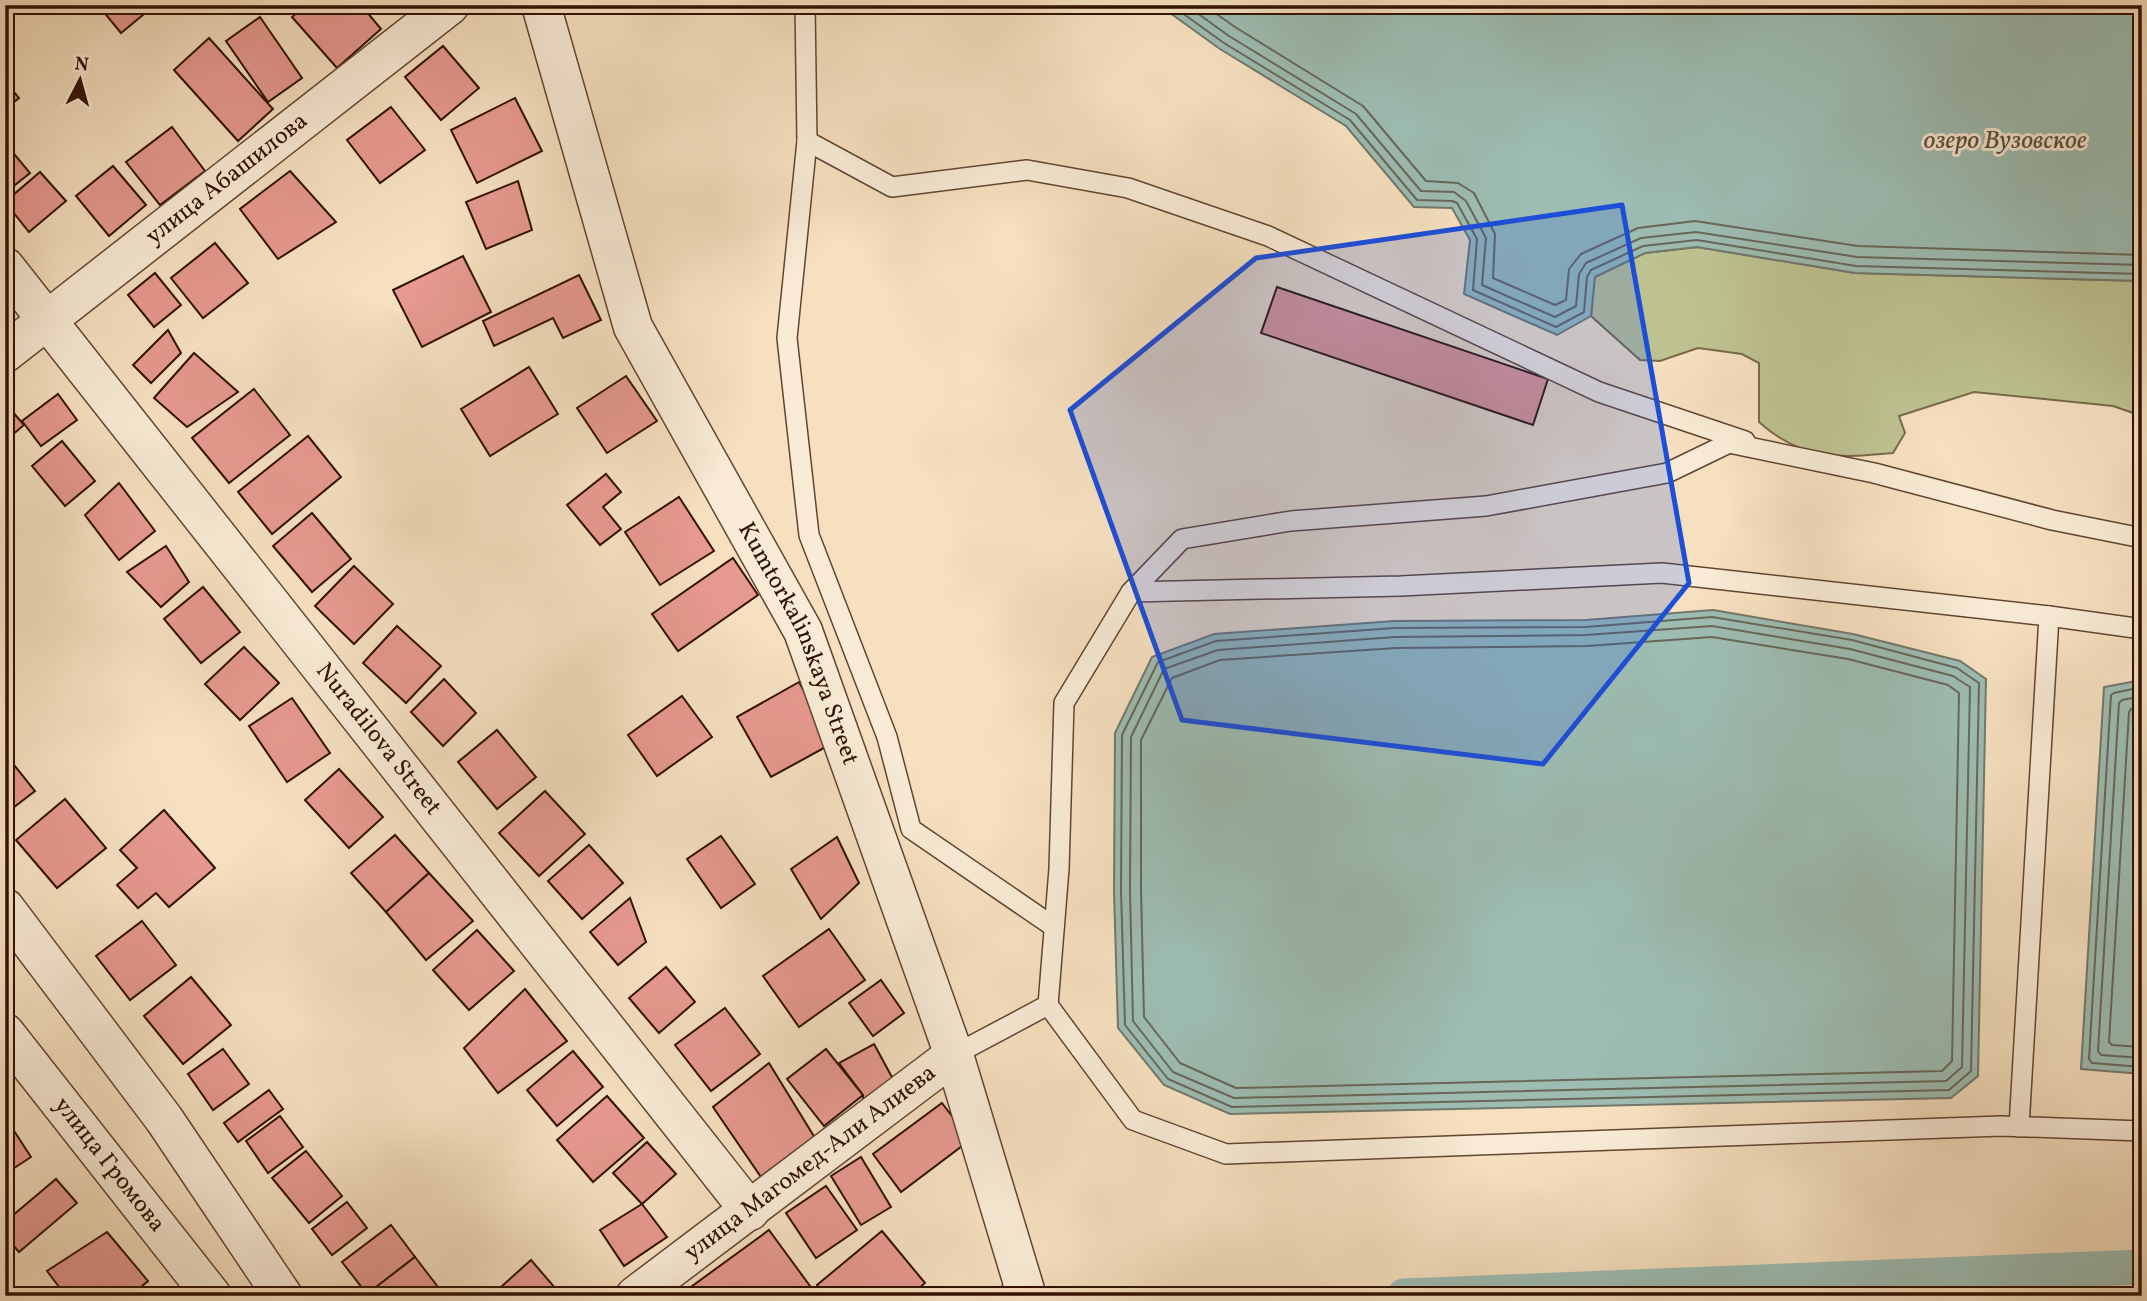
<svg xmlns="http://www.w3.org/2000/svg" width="2147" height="1301" viewBox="0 0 2147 1301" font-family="Vollkorn,serif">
	<rect width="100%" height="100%" fill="#f6e0c0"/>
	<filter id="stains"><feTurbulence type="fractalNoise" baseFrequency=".00286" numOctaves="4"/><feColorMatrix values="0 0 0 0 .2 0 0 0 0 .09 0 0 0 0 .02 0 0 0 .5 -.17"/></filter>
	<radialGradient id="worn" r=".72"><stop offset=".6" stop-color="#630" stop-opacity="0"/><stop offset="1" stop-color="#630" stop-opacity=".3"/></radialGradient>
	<path fill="#bec291" stroke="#786a49" stroke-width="2" d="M1697 247 1855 273 2142 281V416L2113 406 1974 392 1899 416 1905 433 1893 453C1840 458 1802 461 1759 422V363L1742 354 1698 348 1660 361 1640 360 1591 316 1594 277 1645 253Z"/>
	<g fill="#9dbdb3" stroke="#72786c" stroke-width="2">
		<path d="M1159 5H2142V281L1855 273 1697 247 1645 253 1595 277 1591 316 1557 335 1464 294 1470 240 1452 208 1414 207 1346 126 1220 49Z"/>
		<path d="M1713 610 1853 634 1960 661 1986 679 1978 1076 1951 1098 1230 1114 1164 1085 1118 1028 1114 891 1115 733 1152 657 1214 634 1395 621 1586 620Z"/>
		<path d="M2142 680V1074L2081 1069 2104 687Z"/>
	</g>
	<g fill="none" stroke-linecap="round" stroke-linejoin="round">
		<g stroke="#67675a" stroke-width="2">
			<path d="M1171 5 1224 43 1350 120 1417 200 1452 201 1457 203 1477 239 1473 290 1556 327 1584 312 1587 277 1591 270 1643 246 1697 240 1856 266 2142 274"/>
			<path d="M1186 5 1229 36 1356 114 1421 191 1454 192 1466 201 1486 238 1482 285 1555 317 1576 306 1579 274 1586 263 1641 238 1696 232 1857 257 2142 265"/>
			<path d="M1204 5 1235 27 1363 106 1426 181 1458 183 1474 193 1495 234 1493 278 1555 305 1566 300 1569 269 1581 254 1638 228 1695 221 1858 246 2142 255"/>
			<path d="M1712 617 1852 640 1957 668 1979 683 1971 1071 1949 1090 1232 1107 1168 1079 1125 1025 1121 890 1122 735 1158 662 1216 641 1395 628 1586 627Z"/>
			<path d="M1712 626 1850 649 1953 676 1970 687 1962 1067 1946 1081 1234 1098 1173 1072 1133 1021 1130 890 1131 737 1164 669 1218 650 1395 637 1586 635Z"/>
			<path d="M1712 637 1848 659 1948 685 1959 693 1952 1061 1942 1071 1236 1088 1180 1063 1144 1017 1141 890V740L1172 678 1220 660 1396 648 1587 646Z"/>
			<path d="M2142 687 2114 693 2111 695 2089 1059 2092 1063 2142 1067"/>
			<path d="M2142 696 2122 700 2119 703 2098 1051 2101 1055 2142 1058"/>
			<path d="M2142 707 2131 709 2129 712 2109 1042 2112 1045 2142 1047"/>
		</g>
		<path stroke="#9dbdb3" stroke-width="35" d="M1404 1296 2142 1267"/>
	</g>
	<g fill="#e6998f" stroke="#311101" stroke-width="2">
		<path d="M98 5H155L121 33Z"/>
		<path d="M306 5H361L381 29 337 68 292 17Z"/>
		<path d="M260 17 302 78 268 102 226 41Z"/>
		<path d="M209 38 273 109 238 141 174 70Z"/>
		<path d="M443 46 479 88 441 120 405 77Z"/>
		<path d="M5 81 19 98 5 109Z"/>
		<path d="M515 98 542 151 477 183 451 130Z"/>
		<path d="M391 107 425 150 380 183 347 140Z"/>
		<path d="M172 127 205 171 160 205 126 162Z"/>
		<path d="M5 143 30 173 5 193Z"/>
		<path d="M113 166 146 205 109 236 76 196Z"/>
		<path d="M290 171 336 222 278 259 240 209Z"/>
		<path d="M40 172 66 201 29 232 5 202Z"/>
		<path d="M518 181 532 230 486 249 466 202Z"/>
		<path d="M215 243 248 283 203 318 171 278Z"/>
		<path d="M463 256 491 312 422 347 393 290Z"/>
		<path d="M155 273 181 305 154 327 128 295Z"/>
		<path d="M579 275 601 320 563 338 553 318 494 346 483 321Z"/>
		<path d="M1277 287 1548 379 1533 425 1261 333Z"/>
		<path d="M168 330 181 353 151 383 133 365Z"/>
		<path d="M194 353 238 392 187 427 154 398Z"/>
		<path d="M529 367 558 414 490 456 461 409Z"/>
		<path d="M626 376 657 421 607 453 577 408Z"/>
		<path d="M254 389 290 435 229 483 192 438Z"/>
		<path d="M58 394 77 420 41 446 22 421Z"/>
		<path d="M5 403 24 425 5 441Z"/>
		<path d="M308 436 341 477 272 534 238 492Z"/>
		<path d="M62 441 95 481 65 506 32 466Z"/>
		<path d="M606 474 621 492 603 507 621 529 600 545 567 505Z"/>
		<path d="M119 483 155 531 119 560 85 515Z"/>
		<path d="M679 497 714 551 660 585 625 532Z"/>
		<path d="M312 513 351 559 312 592 273 546Z"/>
		<path d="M166 546 189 582 161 607 127 572Z"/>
		<path d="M733 558 758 595 678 651 652 614Z"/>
		<path d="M354 566 393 604 354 644 315 606Z"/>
		<path d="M203 587 240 632 201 663 164 619Z"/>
		<path d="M397 626 441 666 406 703 363 663Z"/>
		<path d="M244 647 279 683 240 720 205 684Z"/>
		<path d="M444 679 476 713 443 746 411 712Z"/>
		<path d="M799 682 833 743 771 777 737 717Z"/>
		<path d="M682 696 712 737 657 776 628 735Z"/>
		<path d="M292 698 330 753 287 782 249 726Z"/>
		<path d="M497 730 536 777 497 809 458 762Z"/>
		<path d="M6 755 35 791 5 814V756Z"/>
		<path d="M339 769 383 817 349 848 305 800Z"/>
		<path d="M545 791 585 834 539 876 499 833Z"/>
		<path d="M65 799 106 848 57 888 16 840Z"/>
		<path d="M164 810 215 868 169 907 156 893 138 908 117 885 137 868 120 850Z"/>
		<path d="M395 835 429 873 386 912 351 873Z"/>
		<path d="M721 836 755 884 721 908 687 859Z"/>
		<path d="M837 837 859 883 821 919 791 869Z"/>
		<path d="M589 845 623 883 582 919 548 881Z"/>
		<path d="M429 873 473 921 426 960 386 912Z"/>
		<path d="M630 898 646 942 618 965 590 932Z"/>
		<path d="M142 921 176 965 130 1000 96 956Z"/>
		<path d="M829 929 865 980 799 1027 763 976Z"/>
		<path d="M477 930 514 971 469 1010 433 970Z"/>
		<path d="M666 967 695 1002 659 1033 629 998Z"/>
		<path d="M191 977 231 1025 183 1064 144 1016Z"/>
		<path d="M881 980 904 1013 873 1036 849 1003Z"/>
		<path d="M525 989 567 1041 498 1093 464 1048Z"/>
		<path d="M725 1008 760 1054 711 1091 675 1045Z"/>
		<path d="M874 1044 893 1079 863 1100V1095L839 1063Z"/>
		<path d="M223 1049 249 1084 213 1110 188 1074Z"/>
		<path d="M826 1049 863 1095 824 1126 787 1079Z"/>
		<path d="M573 1051 603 1087 557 1126 527 1090Z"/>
		<path d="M769 1063 815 1138 761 1177 713 1107Z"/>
		<path d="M269 1090 283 1109 238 1142 224 1123Z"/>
		<path d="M607 1096 644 1138 593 1182 557 1140Z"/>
		<path d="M942 1103 970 1140 901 1192 873 1154Z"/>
		<path d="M280 1116 303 1147 268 1173 246 1141Z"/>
		<path d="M5 1117 31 1157 5 1174Z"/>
		<path d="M647 1142 676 1174 642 1204 613 1173Z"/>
		<path d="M306 1151 342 1196 309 1223 272 1178Z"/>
		<path d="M861 1157 891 1207 861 1225 831 1176Z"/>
		<path d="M56 1179 77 1203 19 1252 5 1236V1222Z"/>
		<path d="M826 1186 857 1230 816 1258 786 1213Z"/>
		<path d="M347 1202 367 1228 332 1255 312 1229Z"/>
		<path d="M642 1204 667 1237 624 1266 600 1230Z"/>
		<path d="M391 1225 415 1257 367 1294 342 1262Z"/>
		<path d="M769 1230 810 1286 796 1296H687L684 1292Z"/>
		<path d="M882 1231 925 1283 910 1296H825L817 1285Z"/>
		<path d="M107 1232 148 1281 130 1296H66L47 1271Z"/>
		<path d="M415 1257 441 1291 436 1296H368L367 1294Z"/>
		<path d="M531 1260 562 1296H511L502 1286Z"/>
	</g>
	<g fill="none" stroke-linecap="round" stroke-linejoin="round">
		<g stroke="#624531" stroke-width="22">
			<g id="lane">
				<path d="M805 5 807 141 787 338 809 535 887 737 911 829 1054 927"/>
				<path d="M807 141 892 187 1027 170 1128 188 1268 236 1599 392 1745 441"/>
				<path d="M1131 592 1401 586 1662 573 2049 616 2142 629"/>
				<path d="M1048 1005 1133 1120 1226 1154 2001 1126 2142 1131"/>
				<path d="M954 1055 1048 1005 1059 869 1064 703 1131 592 1182 539 1291 521 1486 506 1667 473 1729 443 1874 473 2052 520 2142 538"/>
				<path d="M2019 1127 2049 616"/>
			</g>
		</g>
		<g stroke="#624531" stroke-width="41">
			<g id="street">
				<path id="s1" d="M541 5 633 327 803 631 954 1055 1025 1290 1019 1296"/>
				<path id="s2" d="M5 267 750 1211"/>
				<path id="s3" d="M5 353 450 5"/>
				<path d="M5 908 164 1119 283 1296"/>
				<path id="s4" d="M5 1033 212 1296"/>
				<path id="s5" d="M635 1296 954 1055"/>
			</g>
		</g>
		<use href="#lane" stroke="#f9ebd6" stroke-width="19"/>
		<use href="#street" stroke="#f9ebd6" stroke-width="38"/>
	</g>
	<path fill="#1d4ed8" fill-opacity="0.2" stroke="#1d4ed8" stroke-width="5" stroke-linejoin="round" d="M1622 205 1689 583 1543 764 1182 720 1070 410 1256 258Z"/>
	<g text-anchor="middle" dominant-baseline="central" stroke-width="6" stroke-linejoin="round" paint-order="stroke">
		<g font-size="24" fill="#311101" stroke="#f9ebd6">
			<text stroke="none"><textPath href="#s3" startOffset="282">улица Абашилова</textPath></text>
			<text stroke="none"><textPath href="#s1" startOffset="693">Kumtorkalinskaya Street</textPath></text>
			<text stroke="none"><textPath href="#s2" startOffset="602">Nuradilova Street</textPath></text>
			<text stroke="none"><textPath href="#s5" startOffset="220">улица Магомед-Али Алиева</textPath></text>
			<text stroke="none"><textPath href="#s4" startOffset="168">улица Громова</textPath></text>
		</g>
		<g font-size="26" font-style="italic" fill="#574d3f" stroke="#f9ebd6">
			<text x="2005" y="141">озеро Вузовское</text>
		</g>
	</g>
	<rect width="2147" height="1301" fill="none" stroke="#f6e0c0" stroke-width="28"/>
	<rect x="7" y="7" width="2133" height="1287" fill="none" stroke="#311101" stroke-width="3.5"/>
	<rect x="14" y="14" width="2119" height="1273" fill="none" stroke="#311101" stroke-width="2"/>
	<g transform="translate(80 80) rotate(6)" stroke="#f9ebd6" stroke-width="5" paint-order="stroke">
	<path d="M0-5L12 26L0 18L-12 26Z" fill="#311101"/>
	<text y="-10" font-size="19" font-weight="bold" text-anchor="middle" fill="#311101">N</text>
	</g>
	<rect width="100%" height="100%" filter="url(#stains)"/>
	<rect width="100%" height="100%" fill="url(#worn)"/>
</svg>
